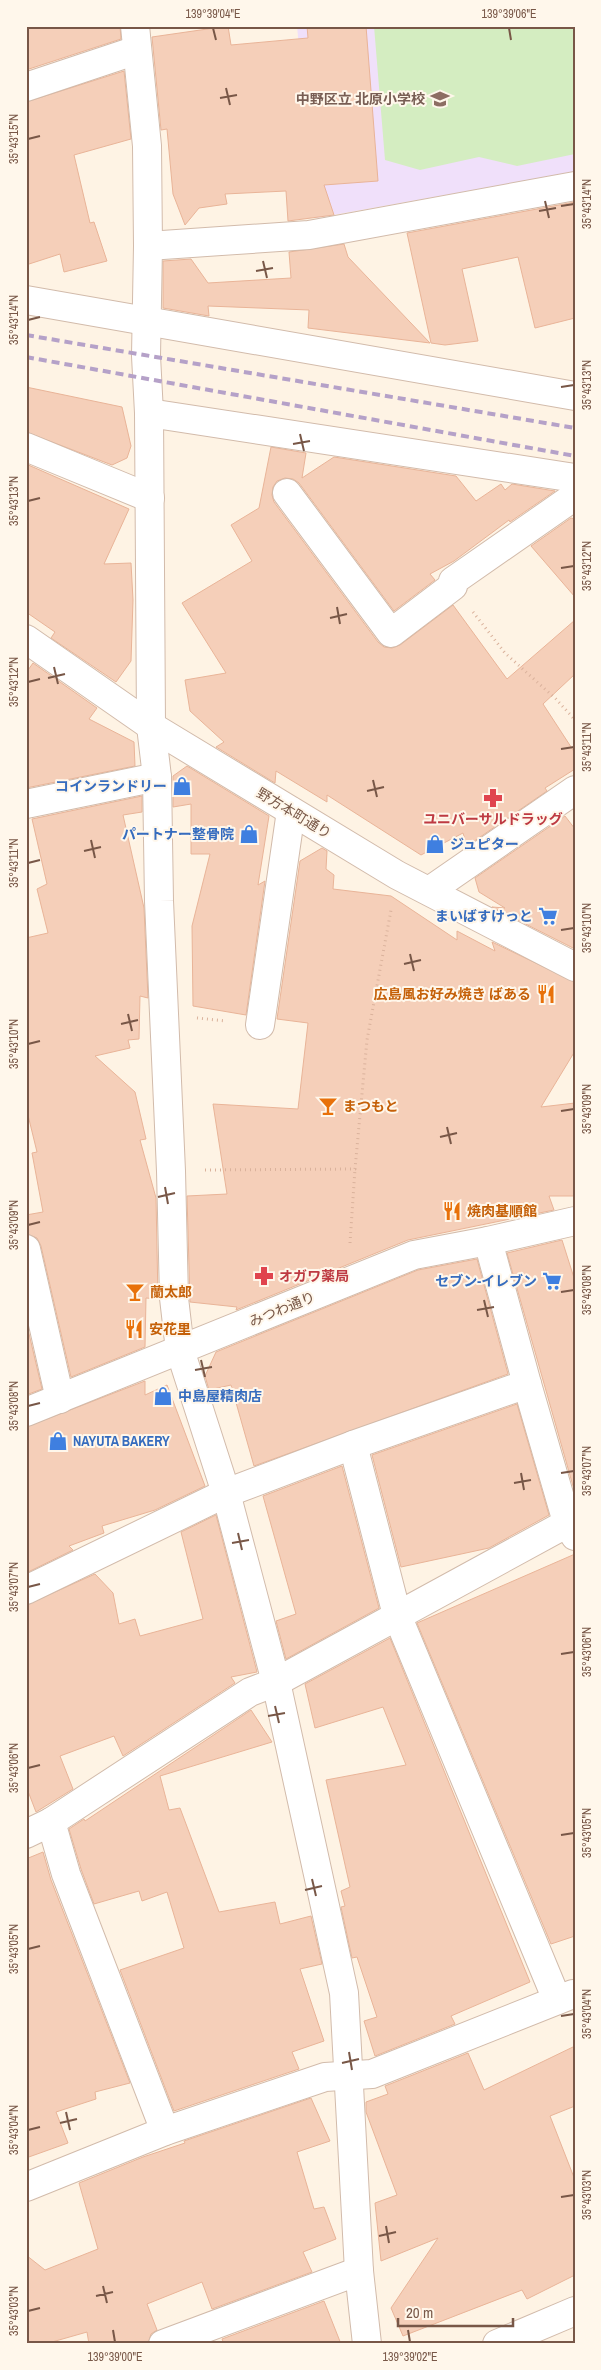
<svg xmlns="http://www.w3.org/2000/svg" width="601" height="2370" viewBox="0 0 601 2370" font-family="'Archivo Narrow','Noto Sans JP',sans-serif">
	<rect width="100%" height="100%" fill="#fef3e4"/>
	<path fill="#f0e0fa" d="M297 26H575V172L316 218Z"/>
	<path fill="#d4edc1" d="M374 26H575V154L517 166 479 157 420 170 385 160Z"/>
	<g fill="#f5cfb9" stroke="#e9b498">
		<path d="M26 26H120L121 39 26 70Z"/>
		<path d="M228 26 231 45 308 38 307 26H366L378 181 324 185 334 215 288 221 286 191 225 194 227 204 199 208 185 225 173 194 167 129 161 130 152 37Z"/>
		<path d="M124 71 131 139 74 155 90 223 94 222 107 261 64 272 60 254 26 265V102Z"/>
		<path d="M575 202V318L535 328 518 257 462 269 478 341 445 345 431 343 407 233Z"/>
		<path d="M344 244 348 257 430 343 308 328 309 310 208 306 209 316 163 308V261L191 259 208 283 291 278 289 252Z"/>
		<path d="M26 387 122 407 131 446 127 458 112 465 26 432Z"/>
		<path d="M271 447 306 453 302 478 334 457 456 476 476 501 501 484 505 490 512 484 555 491 510 522 509 520 454 561 430 574 435 580 394 611 299 483 293 479 285 478 277 481 273 487 272 495 274 502 378 642 384 647 392 648 400 645 453 605 507 679 575 620V674L543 704 575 753V769L545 788 547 791 467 846 463 833 421 855 327 795V802L276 771 275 783 216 747 224 742 190 711 185 680 226 673 182 603 252 561 231 525 259 508Z"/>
		<path d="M26 464 129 509 104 564 131 563 133 600 131 661 116 682 51 638 55 632 26 612Z"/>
		<path d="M571 518 575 519V597L531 546Z"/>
		<path d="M33 663 97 708 89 719 134 742 135 766 26 788V673Z"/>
		<path d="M187 766 269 816 258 885 265 881 246 1015 193 1006 192 926 210 854H191V804L173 807V776Z"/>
		<path d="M142 796V812L123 815 144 908 148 998 140 996 139 1039 128 1040 130 1048 95 1056 135 1092 146 1139 140 1140 156 1198 158 1299 146 1298 145 1347 71 1377 41 1246 37 1238 26 1234V1215L43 1212 32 1153 37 1152 26 1107V938L48 933 37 889 47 884 32 819Z"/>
		<path d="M565 816 575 829V949L492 907 505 908 479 892 475 878Z"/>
		<path d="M322 848 327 851 326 869 334 875 333 889 391 896 457 940V931L495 951 492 942 575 982V1051L541 1107 575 1103V1196H549L554 1210 408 1240 236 1310 237 1307 190 1302 187 1196 227 1194 213 1104 298 1109 308 1023 277 1019 300 861Z"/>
		<path d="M562 1240 575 1281V1493L507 1253Z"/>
		<path d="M477 1259 508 1374 254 1466 231 1385 209 1390 205 1376 216 1352 418 1270Z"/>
		<path d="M26 1321 42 1389 26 1395Z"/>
		<path d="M145 1381V1395L167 1385 205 1486 155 1510 102 1526 104 1533 69 1546 73 1550 26 1573V1427Z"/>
		<path d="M517 1404 549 1515 489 1548 401 1567 372 1455Z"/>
		<path d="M342 1466 379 1608 286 1659 276 1621 296 1614 263 1496Z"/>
		<path d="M216 1515 257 1672 231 1677 235 1683 123 1756 114 1736 60 1756 73 1789 36 1812 26 1786V1605L95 1574 113 1593 119 1624 135 1619 140 1636 203 1619 181 1532Z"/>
		<path d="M575 1554V1936L551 1944 417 1623Z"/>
		<path d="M390 1638 530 1982 451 2016 455 2024 375 2056 364 2021 377 2017 357 1957 352 1958 341 1907 345 1906 341 1891 350 1887 326 1780 406 1765 383 1707 315 1728 305 1684Z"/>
		<path d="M251 1710 272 1742 160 1776 169 1810 180 1808 219 1912 275 1902 280 1924 311 1916 322 1964 300 1969 324 2041 292 2052 299 2069 174 2111 120 1970 184 1948 167 1892 142 1901 139 1891 94 1904 81 1869 69 1829 84 1819 85 1821Z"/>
		<path d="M43 1852 51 1880 130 2083 95 2092 96 2099 56 2112 68 2143 26 2158V1859Z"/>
		<path d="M575 2046V2106L550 2116 575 2180V2275L527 2299 522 2290 403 2336 391 2308 438 2238 381 2261 375 2203 397 2195 366 2112V2102L388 2094 385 2086 468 2053 484 2090Z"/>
		<path d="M311 2098 330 2141 297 2152 314 2209 324 2207 336 2239 303 2252 312 2272 212 2309 202 2282 147 2304 157 2330 151 2334 148 2344H89L87 2332 45 2344H26V2255L45 2270 98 2249 79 2183 143 2157 185 2143 184 2141Z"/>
		<path d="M324 2301 341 2344H224L222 2339Z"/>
	</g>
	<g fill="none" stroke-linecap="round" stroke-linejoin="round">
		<g stroke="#d2bbab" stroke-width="30">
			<g id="minor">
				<path d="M135 26 147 146 148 246 146 356 149 413 151 726 157 777 159 901 171 1171 174 1298 180 1350 226 1493 276 1682 344 1993 359 2271 367 2344"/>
				<path d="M26 87 137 50"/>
				<path d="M148 246 309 235 575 186"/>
				<path d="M26 300 575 396"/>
				<path d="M149 413 575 478"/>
				<path d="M26 447 150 498"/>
				<path d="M287 493 391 633 453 586V581L575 496"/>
				<path d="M26 639 151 726 397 875 575 967"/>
				<path d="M26 804 157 777"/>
				<path d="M429 891 575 790"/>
				<path d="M260 1025 291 811"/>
				<path d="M488 1241 527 1384 567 1522 575 1536"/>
				<path d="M26 1249 60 1399"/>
				<path d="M26 1412 414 1255 488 1241 575 1221"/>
				<path d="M353 1445 397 1615 557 2000"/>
				<path d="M26 1590 226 1493 353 1445 527 1384"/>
				<path d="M51 1822 66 1874 165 2131"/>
				<path d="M26 1834 51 1822 250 1692 276 1682 575 1519"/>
				<path d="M26 2187 165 2131 325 2077 372 2074 573 1994"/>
				<path d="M163 2344 359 2271"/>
				<path d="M497 2344 575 2311"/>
			</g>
		</g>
		<g stroke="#dab29c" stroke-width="3" stroke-dasharray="1 4" stroke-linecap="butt">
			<path d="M473 612 505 653 556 699 575 720"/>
			<path d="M197 1018 226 1021"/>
			<path d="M205 1170 355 1169 367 1040 391 910"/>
			<path d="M350 1243 355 1169"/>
		</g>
		<use href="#minor" stroke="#fff" stroke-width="28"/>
		<g stroke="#b5a1c8" stroke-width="4" stroke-dasharray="8 5" stroke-linecap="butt">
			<path d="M26 335 575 428"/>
			<path d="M26 357 575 456"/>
		</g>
	</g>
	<path fill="none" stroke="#785747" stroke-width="2" d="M213 28 216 40M509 28 511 40M226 88 230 105M220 98 237 95M28 139 40 136M545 201 549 218M561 206 574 204M539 211 556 208M263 261 267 278M256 271 273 268M28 320 40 317M561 387 574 385M300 434 304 451M293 444 310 441M28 501 40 498M561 568 574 566M337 607 340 624M330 618 347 614M54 667 58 684M48 678 65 674M28 682 40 679M561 749 574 747M373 780 377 797M367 791 384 787M91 840 95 858M84 851 101 847M28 863 40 860M561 930 574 928M410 954 414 971M404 964 421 960M128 1014 132 1031M121 1024 138 1020M28 1044 40 1041M561 1111 574 1109M447 1127 451 1144M440 1137 457 1133M165 1187 168 1204M158 1197 175 1193M28 1225 40 1222M561 1292 574 1290M484 1300 488 1317M477 1310 494 1307M201 1360 205 1377M195 1370 212 1367M28 1406 40 1403M521 1473 524 1490M561 1473 574 1471M514 1483 531 1480M238 1533 242 1550M232 1543 249 1540M28 1587 40 1584M561 1654 574 1652M275 1706 279 1723M268 1716 285 1713M28 1768 40 1765M561 1835 574 1833M312 1879 316 1896M305 1890 322 1886M28 1949 40 1946M561 2016 574 2014M349 2052 352 2070M342 2063 359 2059M66 2112 70 2130M60 2123 77 2119M28 2130 40 2127M561 2197 574 2195M386 2226 389 2243M379 2236 396 2232M103 2286 107 2303M96 2296 113 2292M28 2311 40 2308M113 2330 115 2342M408 2330 410 2342"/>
	<defs>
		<g id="school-bare" transform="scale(1.5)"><path d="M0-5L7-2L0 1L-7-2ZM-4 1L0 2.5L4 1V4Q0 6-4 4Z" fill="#8d6e63" stroke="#fff7eb" stroke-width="2.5" paint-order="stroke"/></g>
		<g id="shop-bare" transform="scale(1.5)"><path d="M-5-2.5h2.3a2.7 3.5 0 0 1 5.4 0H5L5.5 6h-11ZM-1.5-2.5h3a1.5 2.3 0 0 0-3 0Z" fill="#3f7fe0" stroke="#fff7eb" stroke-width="2.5" paint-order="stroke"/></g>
		<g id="pharmacy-bare" transform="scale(1.5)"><path d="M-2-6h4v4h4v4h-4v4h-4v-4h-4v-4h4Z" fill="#e0444e" stroke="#fff7eb" stroke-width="2.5" paint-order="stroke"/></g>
		<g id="supermarket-bare" transform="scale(1.5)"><path d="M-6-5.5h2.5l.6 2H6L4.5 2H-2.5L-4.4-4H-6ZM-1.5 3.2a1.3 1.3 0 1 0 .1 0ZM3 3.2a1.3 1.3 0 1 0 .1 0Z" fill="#3f7fe0" stroke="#fff7eb" stroke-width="2.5" paint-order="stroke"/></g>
		<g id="restaurant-bare" transform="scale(1.5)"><path d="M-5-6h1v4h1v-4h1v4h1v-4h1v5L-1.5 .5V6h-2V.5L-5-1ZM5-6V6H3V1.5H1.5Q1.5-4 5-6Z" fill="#e8710a" stroke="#fff7eb" stroke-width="2.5" paint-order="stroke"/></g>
		<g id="bar-bare" transform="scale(1.5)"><path d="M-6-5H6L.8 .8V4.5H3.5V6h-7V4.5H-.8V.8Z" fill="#e8710a" stroke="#fff7eb" stroke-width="2.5" paint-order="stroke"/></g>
	</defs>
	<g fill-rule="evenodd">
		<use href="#school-bare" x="440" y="99"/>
		<use href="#shop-bare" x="182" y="786"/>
		<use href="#pharmacy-bare" x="493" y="798"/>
		<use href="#shop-bare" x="249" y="834"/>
		<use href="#shop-bare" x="435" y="844"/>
		<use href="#supermarket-bare" x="548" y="916"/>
		<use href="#restaurant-bare" x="546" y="994"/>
		<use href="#bar-bare" x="328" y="1106"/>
		<use href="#restaurant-bare" x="452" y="1211"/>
		<use href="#pharmacy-bare" x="264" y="1276"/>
		<use href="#supermarket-bare" x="552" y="1281"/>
		<use href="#bar-bare" x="135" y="1292"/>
		<use href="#restaurant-bare" x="134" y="1329"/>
		<use href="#shop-bare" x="163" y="1396"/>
		<use href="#shop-bare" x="58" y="1441"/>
	</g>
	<g text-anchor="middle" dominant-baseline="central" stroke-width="4" stroke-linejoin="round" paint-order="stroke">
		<g font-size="14" font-weight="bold" fill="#785e54" stroke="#fff7eb" text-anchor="end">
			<text x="425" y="99">中野区立 北原小学校</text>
		</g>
		<g font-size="14" font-weight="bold" fill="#366cbe" stroke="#fff7eb" text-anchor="end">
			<text x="167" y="786">コインランドリー</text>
			<text x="234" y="834">パートナー整骨院</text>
			<text x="450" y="844" text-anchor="start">ジュピター</text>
			<text x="533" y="916">まいばすけっと</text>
			<text x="537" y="1281">セブン-イレブン</text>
			<text x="178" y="1396" text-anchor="start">中島屋精肉店</text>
			<text x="73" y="1441" text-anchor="start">NAYUTA BAKERY</text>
		</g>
		<g font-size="14" fill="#785747" stroke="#fff7eb">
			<text transform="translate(294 813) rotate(31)">野方本町通り</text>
			<text transform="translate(282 1309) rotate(-22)">みつわ通り</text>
		</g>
		<g font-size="14" font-weight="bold" fill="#be3a42" stroke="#fff7eb">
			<text x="493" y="819">ユニバーサルドラッグ</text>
			<text x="279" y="1276" text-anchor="start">オガワ薬局</text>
		</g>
		<g font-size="14" font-weight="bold" fill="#c56008" stroke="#fff7eb" text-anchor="start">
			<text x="531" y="994" text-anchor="end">広島風お好み焼き ばある</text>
			<text x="343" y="1106">まつもと</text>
			<text x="467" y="1211">焼肉基順館</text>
			<text x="150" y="1292">蘭太郎</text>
			<text x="149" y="1329">安花里</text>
		</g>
	</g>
	<rect width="601" height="2370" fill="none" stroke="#fff7eb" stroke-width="55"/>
	<path d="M398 2318v8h115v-8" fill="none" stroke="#785747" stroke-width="2.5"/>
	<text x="406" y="2318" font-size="15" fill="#785747" stroke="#fff7eb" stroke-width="4" paint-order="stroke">20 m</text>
	<rect x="28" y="28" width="546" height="2314" fill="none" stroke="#785747" stroke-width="2"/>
	<g font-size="12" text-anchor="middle" fill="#785747">
		<text x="213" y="18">139°39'04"E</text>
		<text x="509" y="18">139°39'06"E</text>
		<text transform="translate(14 139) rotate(-90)" y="4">35°43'15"N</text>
		<text transform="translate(587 204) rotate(-90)" y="4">35°43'14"N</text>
		<text transform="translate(14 320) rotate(-90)" y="4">35°43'14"N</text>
		<text transform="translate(587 385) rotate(-90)" y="4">35°43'13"N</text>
		<text transform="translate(14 501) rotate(-90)" y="4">35°43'13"N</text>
		<text transform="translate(587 566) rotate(-90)" y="4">35°43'12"N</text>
		<text transform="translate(14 682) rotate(-90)" y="4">35°43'12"N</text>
		<text transform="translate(587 747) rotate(-90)" y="4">35°43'11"N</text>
		<text transform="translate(14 863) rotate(-90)" y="4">35°43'11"N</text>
		<text transform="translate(587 928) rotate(-90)" y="4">35°43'10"N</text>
		<text transform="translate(14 1044) rotate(-90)" y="4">35°43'10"N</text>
		<text transform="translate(587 1109) rotate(-90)" y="4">35°43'09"N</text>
		<text transform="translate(14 1225) rotate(-90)" y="4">35°43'09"N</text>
		<text transform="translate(587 1290) rotate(-90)" y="4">35°43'08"N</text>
		<text transform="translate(14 1406) rotate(-90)" y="4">35°43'08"N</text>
		<text transform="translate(587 1471) rotate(-90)" y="4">35°43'07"N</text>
		<text transform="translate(14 1587) rotate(-90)" y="4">35°43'07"N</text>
		<text transform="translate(587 1652) rotate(-90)" y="4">35°43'06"N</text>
		<text transform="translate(14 1768) rotate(-90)" y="4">35°43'06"N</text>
		<text transform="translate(587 1833) rotate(-90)" y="4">35°43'05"N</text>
		<text transform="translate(14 1949) rotate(-90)" y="4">35°43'05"N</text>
		<text transform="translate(587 2014) rotate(-90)" y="4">35°43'04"N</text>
		<text transform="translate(14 2130) rotate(-90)" y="4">35°43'04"N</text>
		<text transform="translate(587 2195) rotate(-90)" y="4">35°43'03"N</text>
		<text transform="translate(14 2311) rotate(-90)" y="4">35°43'03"N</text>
		<text x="115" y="2361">139°39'00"E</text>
		<text x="410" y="2361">139°39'02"E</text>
	</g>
</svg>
